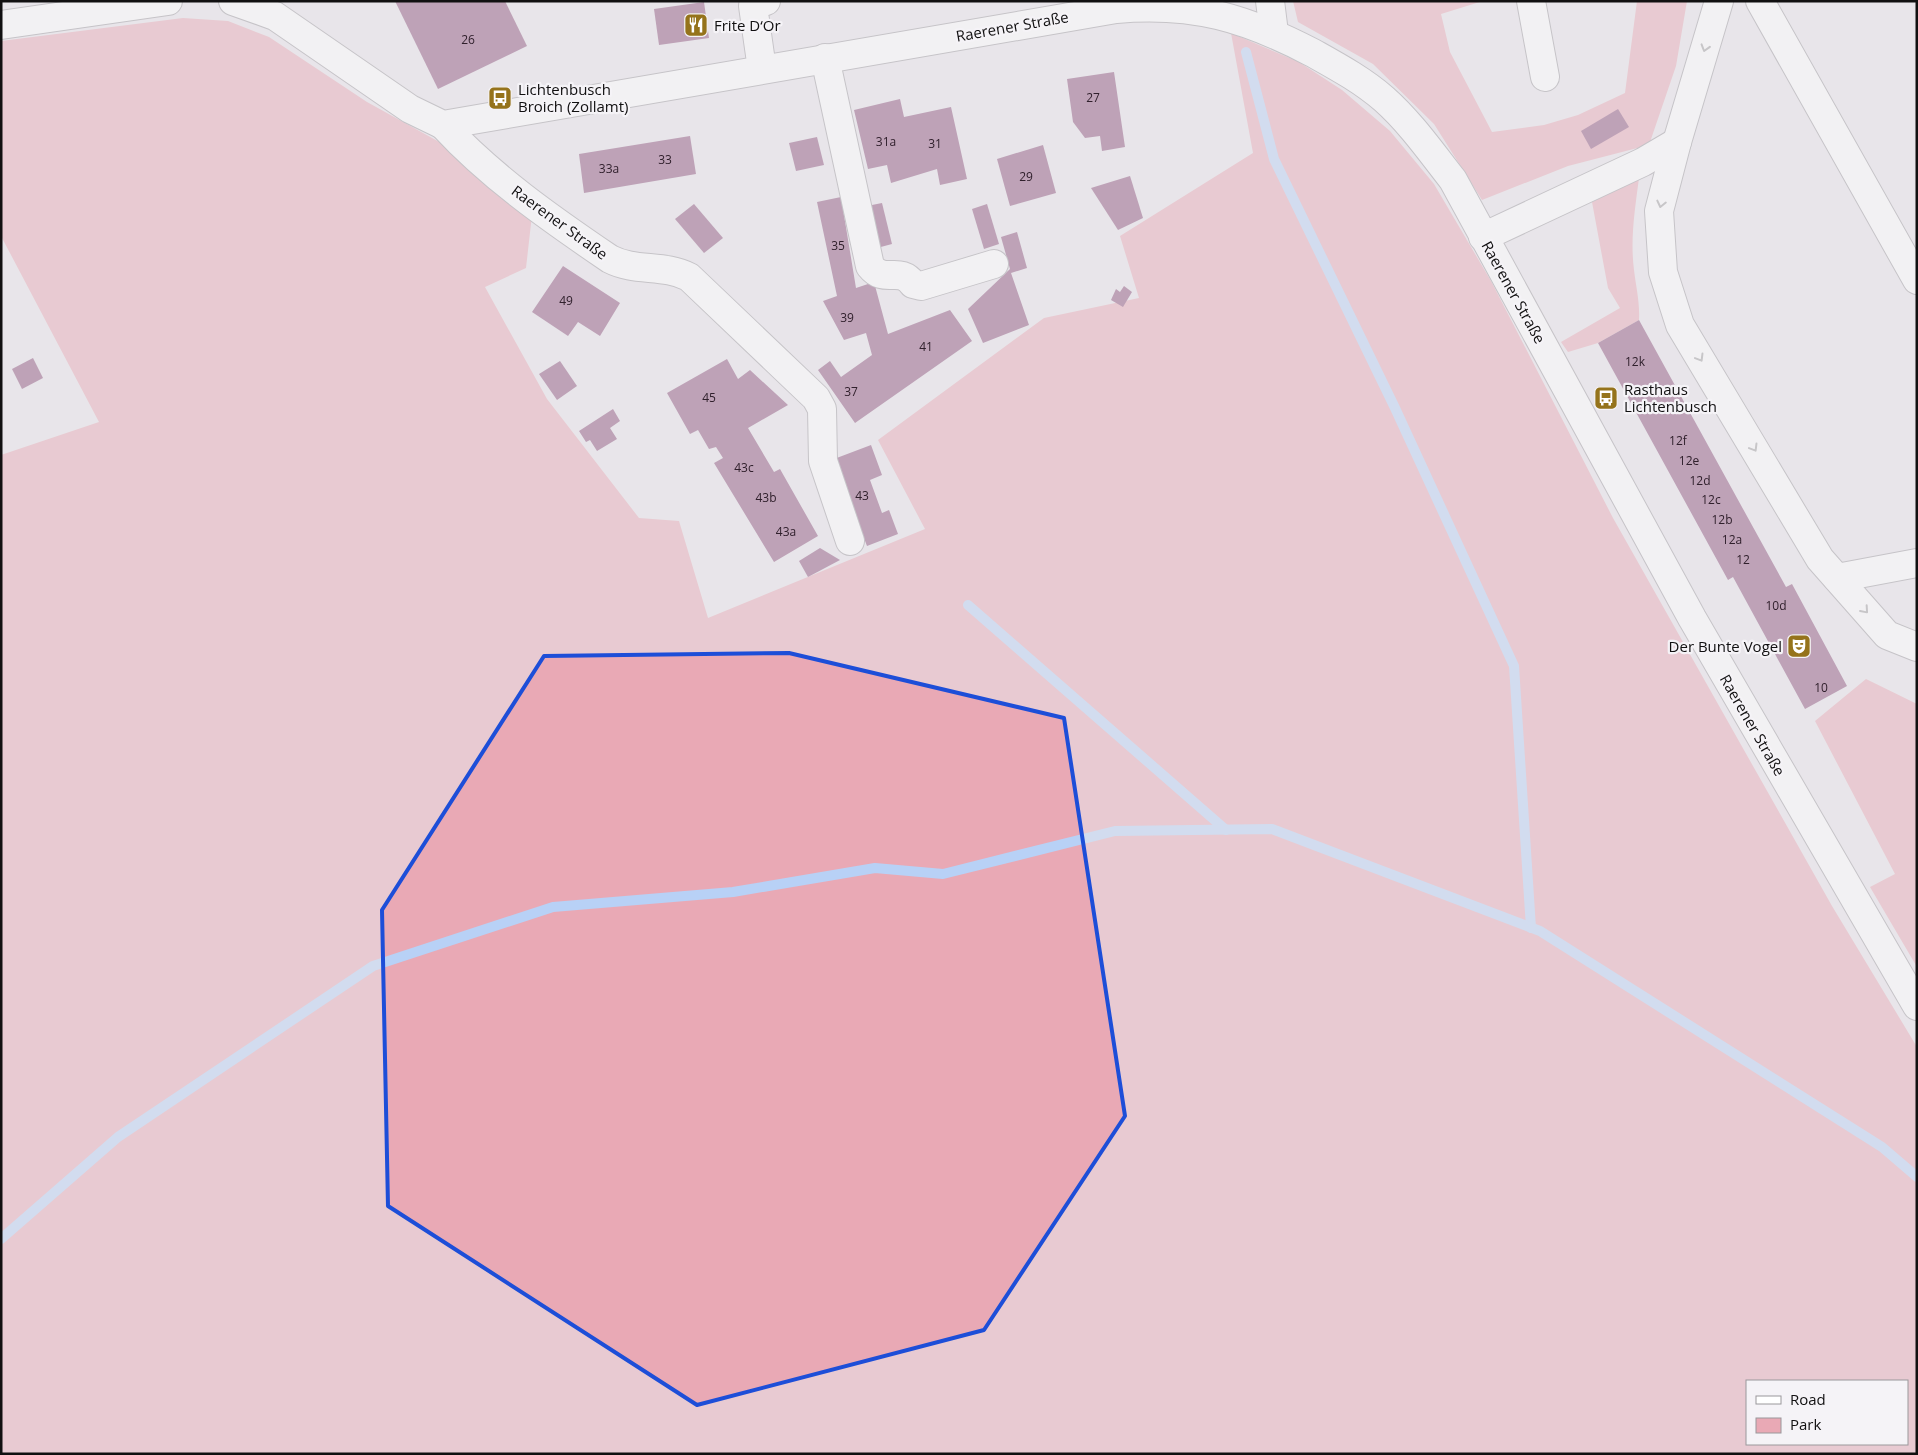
<svg xmlns="http://www.w3.org/2000/svg" width="1918" height="1455" viewBox="0 0 1918 1455" font-family="'Open Sans',sans-serif">
	<rect width="100%" height="100%" fill="#e8e5ea"/>
	<g fill="#e9a9b5" fill-rule="evenodd">
		<path d="M1293 1H1483L1441 14 1450 52 1492 132 1544 125 1578 115 1625 93 1637 1H1687L1676 66 1649 145 1568 166 1482 200 1434 124 1373 64 1298 22Z"/>
		<path d="M183 18 228 21 269 37 367 102 452 149 532 215 526 268 485 287 547 399 639 518 679 521 708 618 925 529 878 440 1044 318 1139 298 1120 236 1253 153 1231 33 1299 62 1342 90 1390 131 1434 184 1491 281 1613 518 1832 906 1917 1047V1454H1V455L99 422 1 236V41ZM1747 1381H1907V1444H1747Z"/>
		<path d="M1639 178C1635 209 1630 239 1634 270 1636 287 1640 302 1639 320L1598 343 1568 352 1561 342 1620 308 1608 288 1592 202Z"/>
		<path d="M1866 679 1917 704V967L1870 887 1895 874 1815 721Z"/>
	</g>
	<g fill="none" stroke-linecap="round" stroke-linejoin="round">
		<g stroke="#b8d1f6" stroke-width="10">
			<path d="M1246 52 1274 159 1395 408 1514 666 1531 928"/>
			<path d="M968 605 1226 830"/>
			<path d="M1 1239 118 1137 373 966 553 907 733 892 875 868 943 874 1115 831 1272 829 1540 931 1882 1147 1917 1177"/>
		</g>
	</g>
	<g fill="#8c507b">
		<path d="M395 1H505L527 46 438 89Z"/>
		<path d="M704 2 709 38 659 45 654 9Z"/>
		<path d="M1114 72 1125 147 1102 151 1100 136 1085 138 1073 122 1067 79Z"/>
		<path d="M900 99 904 117 951 107 967 179 940 185 937 169 891 183 887 165 868 169 854 110Z"/>
		<path d="M1618 109 1629 127 1591 149 1581 131Z"/>
		<path d="M690 136 696 174 584 193 579 154Z"/>
		<path d="M817 137 824 165 796 171 789 143Z"/>
		<path d="M1043 145 1056 193 1010 206 997 159Z"/>
		<path d="M1130 176 1143 218 1118 230 1091 188Z"/>
		<path d="M841 197 856 288 874 282 888 334 950 310 972 341 855 423 818 370 830 361 841 377 872 355 866 333 844 340 823 301 837 296 817 202Z"/>
		<path d="M882 203 892 244 877 248 867 206Z"/>
		<path d="M694 204 723 238 704 253 675 219Z"/>
		<path d="M987 204 999 244 984 249 972 209Z"/>
		<path d="M1017 232 1027 268 1011 273 1029 325 983 343 968 309 1010 269 1001 237Z"/>
		<path d="M563 266 620 303 600 336 578 322 568 336 532 312Z"/>
		<path d="M1124 286 1132 292 1123 307 1111 300 1116 289 1120 292Z"/>
		<path d="M1639 320 1786 587 1792 584 1847 686 1805 709 1733 577 1728 580 1598 343Z"/>
		<path d="M33 358 43 378 22 389 12 369Z"/>
		<path d="M727 359 738 379 750 370 788 405 748 428 774 472 780 469 818 536 774 562 714 463 723 458 716 447 709 449 698 430 690 434 667 393Z"/>
		<path d="M560 361 577 386 557 400 539 374Z"/>
		<path d="M613 409 620 421 610 428 617 439 597 451 590 440 586 442 579 431Z"/>
		<path d="M871 445 882 475 870 480 882 513 889 510 898 534 867 546 834 459Z"/>
		<path d="M820 548 840 560 808 577 799 561Z"/>
	</g>
	<g fill="none" stroke-linecap="round" stroke-linejoin="round">
		<g stroke="#9e9ba0" stroke-width="30">
			<g id="minor">
				<path d="M233 1 275 16 410 109 443 125 1116 9C1193 2 1246 18 1313 53 1338 67 1362 80 1384 99 1410 122 1431 152 1453 180L1692 618 1917 1006"/>
				<path d="M1270 1 1274 33"/>
				<path d="M1531 1 1545 77"/>
				<path d="M1719 1 1677 142 1659 211 1663 272 1680 325 1820 559 1887 635 1917 647"/>
				<path d="M1760 1 1917 280"/>
				<path d="M1 25 168 1"/>
				<path d="M825 58 870 266C885 285 899 265 913 284L921 286 994 264"/>
				<path d="M762 69 753 6 766 1"/>
				<path d="M443 125C491 177 551 219 610 259 635 272 664 264 689 277L816 398 822 409 823 461 850 541"/>
				<path d="M1483 237 1643 162 1677 142"/>
				<path d="M1837 578 1917 563"/>
			</g>
		</g>
		<use href="#minor" stroke="#fff" stroke-width="28"/>
	</g>
	<defs><path id="oneway-chevron" d="M-2-3.5L2.5 0L-2 3.5" fill="none" stroke-width="1.6" stroke-linecap="round" stroke-linejoin="round" transform="scale(1.25)"/></defs>
	<g stroke="#a09fa0">
		<use href="#oneway-chevron" transform="translate(1705 48) rotate(107)"/>
		<use href="#oneway-chevron" transform="translate(1661 204) rotate(103)"/>
		<use href="#oneway-chevron" transform="translate(1700 358) rotate(59)"/>
		<use href="#oneway-chevron" transform="translate(1754 448) rotate(59)"/>
		<use href="#oneway-chevron" transform="translate(1865 610) rotate(49)"/>
	</g>
	<path d="M0 0H1918V1455H0ZM789 653 1064 718 1125 1116 984 1330 697 1405 388 1206 382 910 544 656Z" fill="#e8e5ea" fill-opacity=".55" fill-rule="evenodd"/>
	<path fill="none" stroke="#1d4ed8" stroke-width="4" stroke-linejoin="round" d="M789 653 1064 718 1125 1116 984 1330 697 1405 388 1206 382 910 544 656Z"/>
	<defs>
		<g id="restaurant-square" transform="scale(1.25)"><rect x="-9" y="-9" width="18" height="18" rx="4" fill="#95731b" stroke="#f5f3f7"/><path d="M-5-6h1v4h1v-4h1v4h1v-4h1v5L-1.5 .5V6h-2V.5L-5-1ZM5-6V6H3V1.5H1.5Q1.5-4 5-6Z" fill="#fff"/></g>
		<g id="bus-square" transform="scale(1.25)"><rect x="-9" y="-9" width="18" height="18" rx="4" fill="#95731b" stroke="#f5f3f7"/><path d="M-5-6H5V4H4V6H2V4H-2V6H-4V4H-5ZM-3.5-4V0h7V-4ZM-3.5 1.2v1.5H-2V1.2ZM2 1.2v1.5H3.5V1.2Z" fill="#fff"/></g>
		<g id="theatre-square" transform="scale(1.25)"><rect x="-9" y="-9" width="18" height="18" rx="4" fill="#95731b" stroke="#f5f3f7"/><path d="M-5-5.5Q0-4 5-5.5V0Q5 5 0 6Q-5 5-5 0ZM-3.3-2.5H-1v1.5H-3.3ZM1-2.5H3.3v1.5H1ZM-2.8 1Q0 5.5 2.8 1Z" fill="#fff"/></g>
	</defs>
	<g fill-rule="evenodd">
		<use href="#restaurant-square" x="696" y="25"/>
		<use href="#bus-square" x="500" y="98"/>
		<use href="#bus-square" x="1606" y="398"/>
		<use href="#theatre-square" x="1799" y="646"/>
	</g>
	<g text-anchor="middle" dominant-baseline="central" stroke-width="4.5" stroke-linejoin="round" paint-order="stroke">
		<g font-size="12" fill="#30202c">
			<text x="468" y="39">26</text>
			<text x="1093" y="97">27</text>
			<text x="886" y="141">31a</text>
			<text x="935" y="143">31</text>
			<text x="665" y="159">33</text>
			<text x="609" y="168">33a</text>
			<text x="1026" y="176">29</text>
			<text x="838" y="245">35</text>
			<text x="566" y="300">49</text>
			<text x="847" y="317">39</text>
			<text x="926" y="346">41</text>
			<text x="1635" y="361">12k</text>
			<text x="851" y="391">37</text>
			<text x="709" y="397">45</text>
			<text x="1678" y="440">12f</text>
			<text x="1689" y="460">12e</text>
			<text x="744" y="467">43c</text>
			<text x="1700" y="480">12d</text>
			<text x="862" y="495">43</text>
			<text x="766" y="497">43b</text>
			<text x="1711" y="499">12c</text>
			<text x="1722" y="519">12b</text>
			<text x="786" y="531">43a</text>
			<text x="1732" y="539">12a</text>
			<text x="1743" y="559">12</text>
			<text x="1776" y="605">10d</text>
			<text x="1821" y="687">10</text>
		</g>
		<g font-size="15" fill="#111011" stroke="#f5f3f7" text-anchor="start">
			<text x="714" y="25">Frite D‘Or</text>
			<text x="518" y="89">Lichtenbusch<tspan x="518" dy="17">Broich (Zollamt)</tspan></text>
			<text x="1624" y="389">Rasthaus<tspan x="1624" dy="17">Lichtenbusch</tspan></text>
			<text x="1782" y="646" text-anchor="end">Der Bunte Vogel</text>
		</g>
		<g font-size="15" fill="#111011" stroke="#f5f3f7">
			<text transform="translate(1012 26) rotate(-10)">Raerener Straße</text>
			<text transform="translate(560 222) rotate(36)">Raerener Straße</text>
			<text transform="translate(1514 292) rotate(61)">Raerener Straße</text>
			<text transform="translate(1753 725) rotate(60)">Raerener Straße</text>
		</g>
	</g>
	<rect width="1918" height="1455" fill="none" stroke="#111011" stroke-width="5"/>
	<rect x="1746" y="1380" width="162" height="65" fill="#f5f3f7" stroke="#9a989b"/>
	<rect x="1756" y="1396" width="25" height="8" fill="#ffffff" stroke="#9a989b"/>
	<text x="1790" y="1405" font-size="15" fill="#111011">Road</text>
	<rect x="1756" y="1418" width="25" height="15" fill="#e9a9b5" stroke="#9a989b"/>
	<text x="1790" y="1430" font-size="15" fill="#111011">Park</text>
</svg>
